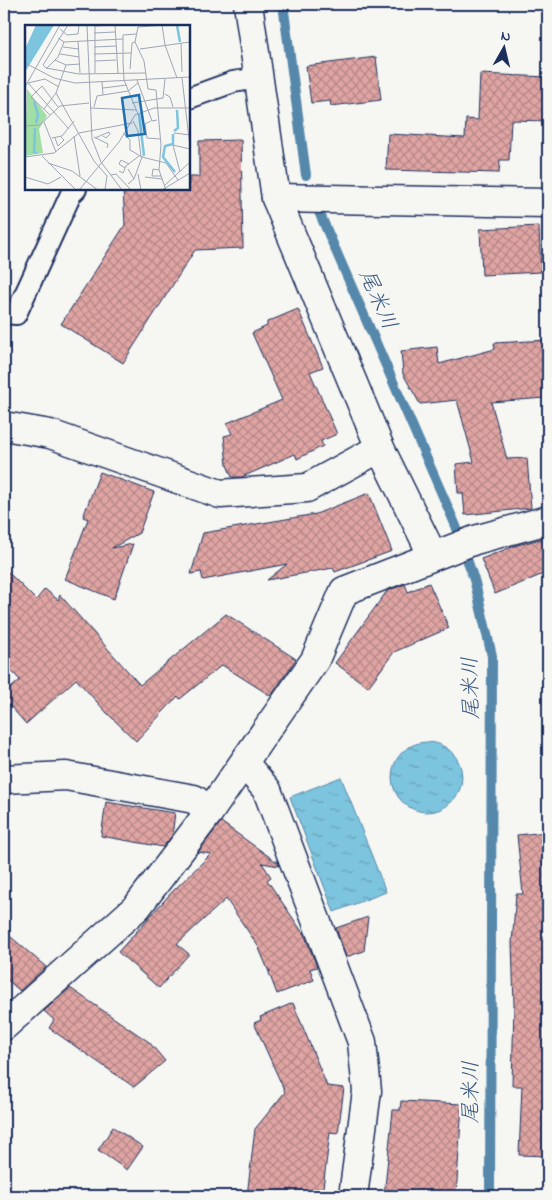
<svg xmlns="http://www.w3.org/2000/svg" width="552" height="1200" viewBox="0 0 552 1200" font-family="'Indie Flower','Klee One',sans-serif">
	<defs>
		<pattern id="water-ripples" width="26" height="14" patternUnits="userSpaceOnUse" patternTransform="scale(1.25)"><rect width="26" height="14" fill="#7dc4de"/><path d="M2 4q2-2 4 0t4 0M15 11q2-2 4 0t4 0" fill="none" stroke="#66a0b7"/></pattern>
		<pattern id="building-cross-hatch" width="8" height="8" patternUnits="userSpaceOnUse" patternTransform="scale(1.25)"><rect width="8" height="8" fill="#e0a5a3"/><path d="M0 0l8 8M0 8l8-8" fill="none" stroke="#b58788"/></pattern>
	</defs>
	<rect width="100%" height="100%" fill="#f6f6f2"/>
	<filter id="ink" filterUnits="userSpaceOnUse"><feTurbulence type="fractalNoise" baseFrequency=".02" numOctaves="2"/><feDisplacementMap in="SourceGraphic" scale="10" xChannelSelector="R" yChannelSelector="G"/><feConvolveMatrix kernelMatrix="1 2 1 2 8 2 1 2 1" color-interpolation-filters="sRGB"/></filter>
	<g filter="url(#ink)">
		<g fill="url(#water-ripples)" stroke="#5688ab">
			<circle cx="427" cy="777" r="35"/>
			<path d="M341 777 386 892 334 912 290 797Z"/>
		</g>
		<g fill="none" stroke-linecap="round" stroke-linejoin="round">
			<g stroke="#5688ab" stroke-width="10">
				<path d="M283 4 306 175"/>
				<path d="M319 212 456 526 475 583 492 656 490 1196"/>
			</g>
		</g>
		<g fill="url(#building-cross-hatch)" stroke="#1b2f5e">
			<path d="M376 57 381 100 331 106 330 101 311 103 306 66Z"/>
			<path d="M480 74 548 77V121L511 120 509 160H500L499 173 386 170 388 134 465 138 466 119 478 120Z"/>
			<path d="M241 140 243 248 195 250 123 363 61 324 125 225 123 189H189V177H199V141Z"/>
			<path d="M539 226 541 272 482 275 480 229Z"/>
			<path d="M298 309 323 367 310 372 337 434 321 441 323 446 297 459 295 454 242 477H232L227 465 224 436 232 434 227 423 282 400 252 333 267 326V322Z"/>
			<path d="M548 340V390L545 391V398L491 402 507 459 527 458 531 508 465 515 463 493H458L456 464 474 462 457 400 420 404 403 374 401 351 437 347 439 364 495 349 494 343Z"/>
			<path d="M100 472 154 492 139 533 112 548 133 544 114 599 65 579 88 519 83 517Z"/>
			<path d="M369 493 392 551 335 572 333 568 267 580 287 564 203 580 201 572 191 574 203 533 316 514Z"/>
			<path d="M548 537V572L495 594 481 559 514 546Z"/>
			<path d="M4 568 36 600 45 589 58 600 60 595 140 685 226 614 296 659 271 696 222 665 180 699 178 696 136 741 107 713 76 679 26 724 4 699V694L20 680 4 663Z"/>
			<path d="M429 583 449 628 394 652 368 687 335 663 387 591 405 584 408 592Z"/>
			<path d="M106 802 175 813 172 836 163 847 101 836Z"/>
			<path d="M221 822 278 863 279 866 262 863 271 877 267 880 305 936 317 967 310 969 314 980 277 994 269 973 270 970 269 972 258 946 226 899 177 944 189 954 159 988 118 952 172 892 211 854 198 852Z"/>
			<path d="M548 832V1156L519 1155 522 1086H512L514 1005 512 943 516 894H523L517 835Z"/>
			<path d="M368 917 364 951 346 957 336 928Z"/>
			<path d="M4 931 46 967 20 991 4 977Z"/>
			<path d="M70 988 149 1042 165 1061 134 1087 49 1028 54 1020 44 1011Z"/>
			<path d="M293 1003 327 1086 344 1088 338 1133 330 1132 322 1196H247L255 1129 285 1092 254 1023 261 1020 260 1017Z"/>
			<path d="M401 1101 462 1104 456 1196H384L393 1110H400Z"/>
			<path d="M113 1127 143 1147 127 1170 98 1150Z"/>
		</g>
		<g fill="none" stroke-linecap="round" stroke-linejoin="round">
			<g stroke="#1b2f5e" stroke-width="24">
				<g id="service">
					<path d="M189 98 233 82 259 78"/>
					<path d="M4 313 16 314 71 194 76 189"/>
				</g>
			</g>
			<g stroke="#1b2f5e" stroke-width="31">
				<g id="minor">
					<path d="M248 4 276 198 380 448 433 556"/>
					<path d="M276 198 548 203"/>
					<path d="M4 426 50 434 220 494 307 488 380 448"/>
					<path d="M244 763 267 790 362 1042 367 1091 353 1196"/>
					<path d="M4 779 66 776 194 799 210 811"/>
					<path d="M4 1026 137 907 210 811 315 660 344 591 475 540 548 520"/>
				</g>
			</g>
			<use href="#service" stroke="#f6f6f2" stroke-width="20"/>
			<use href="#minor" stroke="#f6f6f2" stroke-width="28"/>
		</g>
	</g>
	<g text-anchor="middle" dominant-baseline="central" stroke-width="5" stroke-linejoin="round" paint-order="stroke">
		<g font-size="21" font-style="italic" fill="#34547e" stroke="#f6f6f2">
			<text transform="translate(377 300) rotate(66)">尾米川</text>
			<text transform="translate(472 688) rotate(-92)">尾米川</text>
			<text transform="translate(472 1092) rotate(-90)">尾米川</text>
		</g>
	</g>
	<g transform="translate(25 25)">
		<rect width="165" height="165" fill="#f6f6f2"/>
		<path d="M2 64 22 91 14 104 18 128 0 131Z" fill="#a2dfa6"/>
		<path d="M0 111 8 112 7 130 0 129Z" fill="#a2dfa6"/>
		<path d="M11 0H29L0 47V24Z" fill="#7dc4de"/>
		<path fill="none" stroke="#7dc4de" stroke-width="2.5" d="M152 0 155 17M9 76 13 90 11 98M114 89 119 131M10 103 9 127 12 128M149 106 153 103 152 85M148 109V119L140 121 138 132 150 147"/>
		<path fill="none" stroke="#9ea6b7" stroke-width="1" d="M43 0 18 40 21 43 54 49 121 48M62 0 67 114 76 137 97 165M70 0V48M90 0 93 48M137 0 140 20 152 53M139 0 113 2 110 17 119 36 123 64 131 65 136 120 134 145 141 165M70 1 87 0M35 4 42 10 53 9 54 0M69 8 90 7M111 9 98 10V36L99 55 113 89M33 13 39 17 98 14M53 16 55 48M156 18 157 47M38 22 54 24M69 22 91 21M115 24 165 17M35 29 54 32M69 29 106 28M30 35 41 40 55 39M70 36 91 35M0 38 29 53 50 58 165 52M21 44 33 32 39 17M105 44 107 18 110 17M157 53 165 122M112 55 127 96 132 95M3 58 44 104M3 58 20 54 34 62M0 62 35 0M78 63 102 60M31 68 69 136 82 151 80 165M140 69 145 72 148 82M78 70 103 66 113 58M107 78 138 73 140 54M69 82 72 71 78 70 77 57M65 83 111 85M19 84 31 68 41 40M25 90 6 72 17 61 33 82M108 96 113 106 116 132M126 96 120 99 122 113 135 114M19 97 31 127M0 101 15 100 35 81 64 78M149 108 165 110M99 109 105 115V125L117 132 141 138 153 155M49 111 55 151M69 112 83 119 82 123M27 113 37 111 49 96M30 113 33 121 39 115 36 112M70 113 84 107 85 109 81 113 78 111M17 131 51 165M0 132 29 128 54 108 107 98M23 138 47 146 73 165M100 143 94 139 96 135 104 139M134 145 128 144 127 151H136M94 146 98 148 101 141 114 131M155 147 148 120 165 124M113 149 116 165M86 150 91 149 106 165M0 152 23 159 36 152M120 152 137 154M109 154 117 132M103 159 109 154 103 144M139 161 165 137M54 165 94 117 110 90 129 83H165M137 165 165 148"/>
		<path fill="#1f6fb2" fill-opacity="0.15" stroke="#1f6fb2" stroke-width="2.5" d="M114 70 120 109 102 111 97 73Z"/>
		<rect width="165" height="165" fill="none" stroke="#1b2f5e" stroke-width="2.5"/>
	</g>
	<rect width="552" height="1200" fill="none" stroke="#f6f6f2" stroke-width="20"/>
	<rect x="10" y="10" width="532" height="1180" fill="none" stroke="#1b2f5e" stroke-width="2" filter="url(#ink)"/>
	<g transform="translate(504 48) rotate(8)" stroke="#f6f6f2" stroke-width="4" paint-order="stroke">
	<path d="M0-4L9 19L0 12L-9 19Z" fill="#1b2f5e"/>
	<text y="-8" font-size="14" font-weight="bold" text-anchor="middle" fill="#1b2f5e">N</text>
	</g>
</svg>
